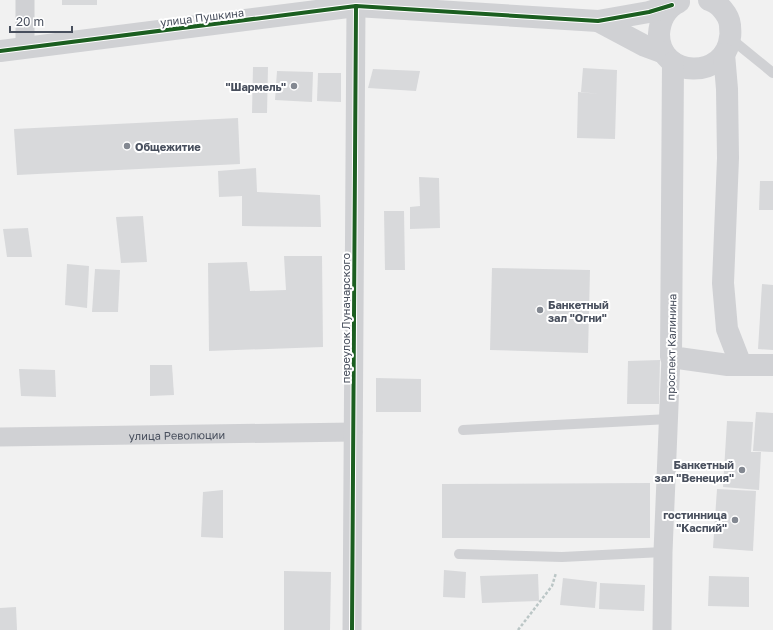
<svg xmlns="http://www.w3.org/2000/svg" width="773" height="630" viewBox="0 0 773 630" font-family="'Golos Text',sans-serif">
	<rect width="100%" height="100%" fill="#f1f1f1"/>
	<g fill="#d8d9db">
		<rect x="62" y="0" width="35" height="5"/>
		<path d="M253 67H268L267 113H252Z"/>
		<path d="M583 68 617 70 615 139 577 138 578 92 599 94 581 92Z"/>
		<path d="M373 69 420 71 416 91 368 88Z"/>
		<path d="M277 71 313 72 312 102 275 100Z"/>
		<path d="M318 73H341V102L317 101Z"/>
		<path d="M238 118 240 164 17 175 14 129Z"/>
		<path d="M256 168 257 192 320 195 321 227 242 226V196L219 197 218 171Z"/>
		<path d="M419 177 439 178 440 228 410 229V207L420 206Z"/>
		<path d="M760 181H773V210H759Z"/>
		<path d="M384 211H404L405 270H385Z"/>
		<path d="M143 216 147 262 121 263 116 217Z"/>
		<path d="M28 228 32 257H7L3 229Z"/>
		<path d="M284 256H322L323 347 209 351 208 263 247 262 250 291 286 290Z"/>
		<path d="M67 264 89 266 87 308 65 305Z"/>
		<path d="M492 268 590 270 588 353 490 350Z"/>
		<path d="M95 269 120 270 118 312H92Z"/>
		<path d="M762 284 773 285V350L758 349Z"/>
		<path d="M660 360 659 404H627L628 361Z"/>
		<path d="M150 365H172L174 395 150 396Z"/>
		<path d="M19 369 55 370 56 397 21 396Z"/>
		<path d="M376 378 421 379V412H376Z"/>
		<path d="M756 412 773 413V452L753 451Z"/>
		<path d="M727 421 753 422 751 452H761L759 490 723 487Z"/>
		<path d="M650 483V538H442V484Z"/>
		<path d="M717 489 756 491 753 551 713 548Z"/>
		<path d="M223 490V538L201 537 203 492Z"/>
		<path d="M444 570 466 572 465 598 443 597Z"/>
		<path d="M284 571 331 572 330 630H284Z"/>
		<path d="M538 574 539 601 482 603 480 576Z"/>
		<path d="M709 576 749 577V607L708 606Z"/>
		<path d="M563 578 597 582 595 608 560 605Z"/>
		<path d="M600 583 645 585 644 611 599 609Z"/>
		<path d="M16 607 17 630H0V608Z"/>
	</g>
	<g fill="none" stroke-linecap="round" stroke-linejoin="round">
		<path stroke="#bbc6c6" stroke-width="2.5" stroke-dasharray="3 2" stroke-linecap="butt" d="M518 630 552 586 556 573"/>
		<g stroke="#d0d1d4" stroke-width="10">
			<path d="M730 38 773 73"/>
			<path d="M463 430 669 419"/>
			<path d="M459 554 562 557 663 552"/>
		</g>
		<g stroke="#d0d1d4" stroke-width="19">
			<path d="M25 0V48"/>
			<path id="s1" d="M0 437 353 432"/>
			<path d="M352 630 356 6"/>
			<path d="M662 630 663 552 671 357"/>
		</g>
		<g stroke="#d0d1d4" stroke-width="22">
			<path d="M679 2C666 8 660 20 659 34 659 79 726 80 730 37 731 34 730 29 730 25 729 15 719 3 709 0"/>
			<path d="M598 21 645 46 664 53"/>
			<path d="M0 51 356 6 598 21 649 12 672 5"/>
			<path d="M724 54 727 89 728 158 723 283 727 329 741 365"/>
			<path d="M673 63 671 357 728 365H773"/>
		</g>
		<g stroke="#fff" stroke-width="6">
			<g id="cycleway">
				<path d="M0 51 356 6 598 21 649 12 672 5"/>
				<path d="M352 630 356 6"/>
			</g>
		</g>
		<use href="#cycleway" stroke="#1b5e20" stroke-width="4"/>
	</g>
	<g fill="#838891" stroke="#fff" stroke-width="1.5">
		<circle cx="294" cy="86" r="4"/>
		<circle cx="127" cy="146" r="4"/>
		<circle cx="540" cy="310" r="4"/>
		<circle cx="742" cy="470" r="4"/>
		<circle cx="735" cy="520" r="4"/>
	</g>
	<g text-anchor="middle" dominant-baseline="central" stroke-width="4" stroke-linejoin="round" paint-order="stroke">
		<g font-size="11" fill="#484f5d" stroke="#fff">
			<text transform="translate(202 17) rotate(-7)">улица Пушкина</text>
			<text transform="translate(345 318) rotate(-90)">переулок Луначарского</text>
			<text transform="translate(671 347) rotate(-89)">проспект Калинина</text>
			<text stroke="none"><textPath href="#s1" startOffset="177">улица Революции</textPath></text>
		</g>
		<g font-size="11" font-weight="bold" fill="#484f5d" stroke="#fff" text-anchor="end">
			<text x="286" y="86">"Шармель"</text>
			<text x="135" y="146" text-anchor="start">Общежитие</text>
			<text x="548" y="304" text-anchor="start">Банкетный<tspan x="548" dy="13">зал "Огни"</tspan></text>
			<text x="734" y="464">Банкетный<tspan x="734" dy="13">зал "Венеция"</tspan></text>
			<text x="727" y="514">гостинница<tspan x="727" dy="13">"Каспий"</tspan></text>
		</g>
	</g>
	<path d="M10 26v6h62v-6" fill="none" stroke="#484f5d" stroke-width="2"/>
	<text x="16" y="26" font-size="12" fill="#484f5d" stroke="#ffffff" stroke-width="3" paint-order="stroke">20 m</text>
</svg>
